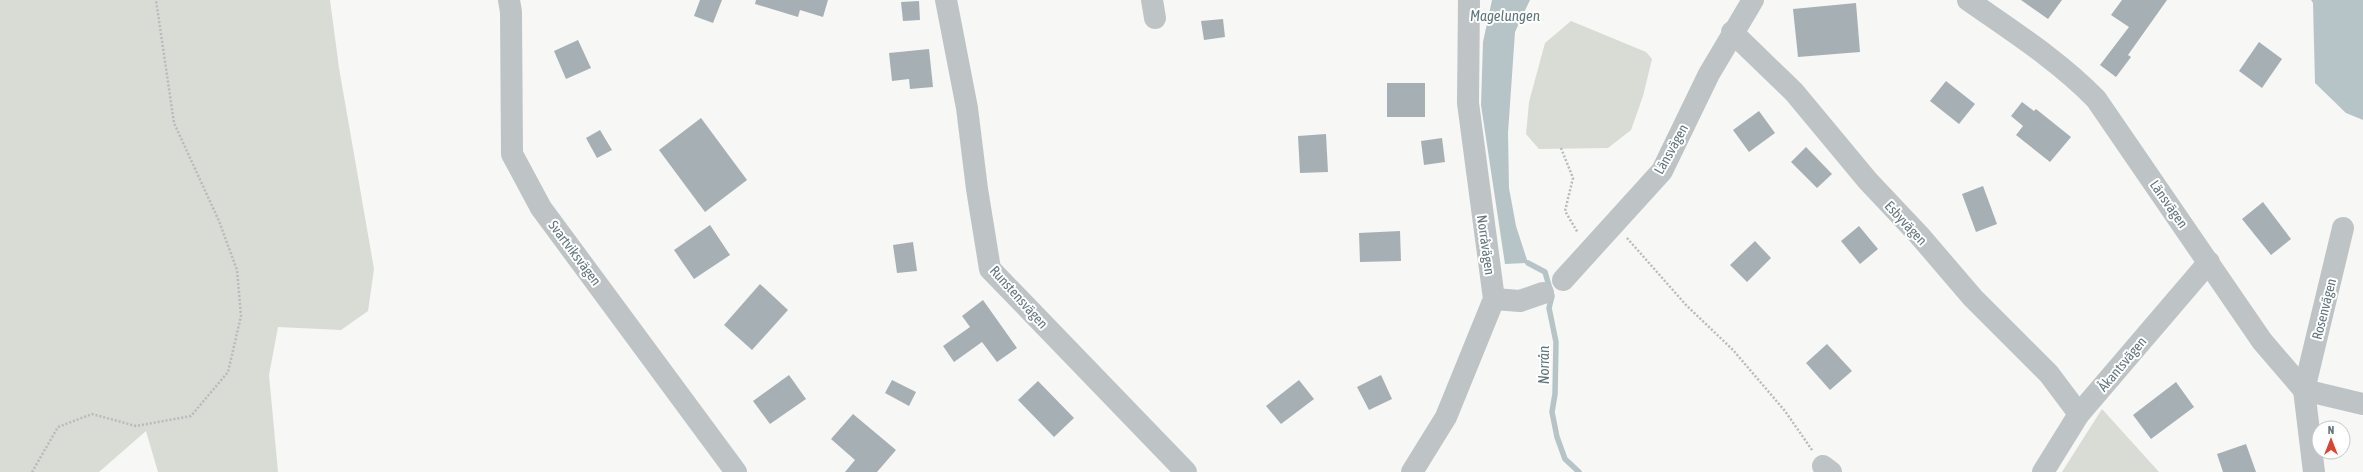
<svg xmlns="http://www.w3.org/2000/svg" width="2363" height="472" viewBox="0 0 2363 472" font-family="'Asap Condensed',sans-serif">
	<rect width="100%" height="100%" fill="#f7f7f5"/>
	<g fill="#d8dcd4">
		<path d="M0 0H330L339 68 374 269 368 311 341 330 278 327 269 375 278 472H158L146 431 99 472H0Z"/>
		<path d="M1571 21 1646 52 1652 59 1643 96 1631 130 1608 148 1539 149 1526 134 1529 102 1545 43Z"/>
		<path d="M2102 409 2159 472H2062Z"/>
	</g>
	<g fill="#b6c4c7">
		<path d="M1492 0H1530L1515 32 1508 133 1509 188 1516 226 1528 263 1505 264 1481 105 1483 42Z"/>
		<path d="M2311 0H2363V120L2346 113 2315 83 2313 3Z"/>
	</g>
	<g fill="none" stroke-linecap="round" stroke-linejoin="round">
		<path stroke="#b6c4c7" stroke-width="5.5" d="M1528 263 1545 272 1552 296 1549 308 1556 342 1555 394 1552 412 1557 437 1565 459 1579 472"/>
	</g>
	<g fill="#a6b0b4">
		<path d="M700 0H722L713 23 694 16Z"/>
		<path d="M756 0H828L823 17 800 10 798 17 755 4Z"/>
		<path d="M2021 0H2062L2048 19Z"/>
		<path d="M2122 0H2167L2128 55 2131 57 2116 77 2100 65 2129 27 2111 15Z"/>
		<path d="M919 1 920 20 903 21 901 2Z"/>
		<path d="M1856 3 1860 52 1798 57 1793 9Z"/>
		<path d="M1223 19 1225 37 1204 40 1201 21Z"/>
		<path d="M578 40 591 68 566 79 554 51Z"/>
		<path d="M2259 42 2282 59 2262 88 2239 71Z"/>
		<path d="M929 49 933 87 910 89 909 79 892 81 889 53Z"/>
		<path d="M1946 81 1975 104 1959 124 1930 101Z"/>
		<rect x="1387" y="83" width="38" height="34"/>
		<path d="M2022 102 2034 111 2036 109 2071 137 2050 162 2016 135 2023 126 2011 116Z"/>
		<path d="M1759 111 1775 133 1749 152 1733 130Z"/>
		<path d="M701 118 747 180 705 212 659 150Z"/>
		<path d="M600 130 612 150 597 158 586 138Z"/>
		<path d="M1326 134 1328 172 1300 173 1298 136Z"/>
		<path d="M1442 138 1445 162 1424 165 1421 141Z"/>
		<path d="M1806 147 1832 174 1817 188 1791 162Z"/>
		<path d="M1983 186 1997 224 1976 232 1962 194Z"/>
		<path d="M2263 202 2291 239 2271 255 2242 219Z"/>
		<path d="M710 225 730 255 694 279 674 250Z"/>
		<path d="M1859 226 1878 249 1860 264 1841 241Z"/>
		<path d="M1400 231 1401 261 1360 262 1359 233Z"/>
		<path d="M1755 241 1771 258 1747 282 1730 265Z"/>
		<path d="M913 242 917 271 897 273 893 245Z"/>
		<path d="M760 284 788 310 752 350 724 325Z"/>
		<path d="M983 300 1017 348 997 362 982 342 954 362 943 346 970 327 962 316Z"/>
		<path d="M1827 344 1852 371 1830 390 1806 363Z"/>
		<path d="M789 375 806 399 770 424 753 401Z"/>
		<path d="M1381 375 1392 399 1369 410 1357 387Z"/>
		<path d="M892 380 916 392 909 406 885 393Z"/>
		<path d="M1299 380 1314 399 1281 424 1266 406Z"/>
		<path d="M1038 381 1074 418 1054 437 1018 400Z"/>
		<path d="M2176 382 2194 407 2151 439 2133 415Z"/>
		<path d="M853 414 896 450 877 472H845L855 460 831 439Z"/>
		<path d="M2246 444 2256 472H2223L2217 454Z"/>
	</g>
	<g fill="none" stroke-linecap="round" stroke-linejoin="round">
		<g stroke="#b7bbbd" stroke-width="2.5" stroke-dasharray="2 2" stroke-linecap="butt">
			<path d="M1561 148 1573 178 1565 211 1578 233"/>
			<path d="M1627 238 1686 305 1733 350 1785 411 1812 450"/>
			<path d="M32 472 58 427 92 414 136 426 191 416 228 372 241 316 237 270 219 221 174 123 156 0"/>
		</g>
		<g stroke="#bec4c6" stroke-width="22">
			<path d="M509 0 511 12 512 154 541 208 736 472"/>
			<path d="M946 0 967 108 977 189 990 269 1186 472"/>
			<path d="M1152 0 1155 18"/>
			<path d="M1968 0C2012 31 2058 60 2096 99L2262 341 2304 390 2363 404"/>
			<path d="M1732 32 1794 92 1868 181 1919 235 1973 298 2049 374 2079 414"/>
			<path d="M1563 280 1662 171 1709 74 1753 0"/>
			<path d="M1494 299 1520 301 1543 293"/>
			<path d="M1823 466 1831 472"/>
			<path d="M1412 472 1446 417 1494 299 1468 103 1469 0"/>
			<path d="M2043 472 2079 414 2209 262"/>
			<path d="M2314 472 2304 390 2343 228"/>
		</g>
	</g>
	<g text-anchor="middle" dominant-baseline="central" stroke-width="4" stroke-linejoin="round" paint-order="stroke">
		<g font-size="14" fill="#64767e" stroke="#fff">
			<text transform="translate(1671 149) rotate(-61)">Länsvägen</text>
			<text transform="translate(2169 204) rotate(55)">Länsvägen</text>
			<text transform="translate(1906 223) rotate(47)">Esbyvägen</text>
			<text transform="translate(1486 245) rotate(82)">Norråvägen</text>
			<text transform="translate(575 253) rotate(53)">Svartviksvägen</text>
			<text transform="translate(1019 297) rotate(48)">Runstensvägen</text>
			<text transform="translate(2324 309) rotate(-76)">Rosenvägen</text>
			<text transform="translate(2122 364) rotate(-50)">Åkantsvägen</text>
		</g>
		<g font-size="15" font-style="italic" fill="#5e7579" stroke="#fff">
			<text x="1505" y="15">Magelungen</text>
			<text transform="translate(1543 365) rotate(-90)">Norrån</text>
		</g>
	</g>
	<g transform="translate(2331 440)"><circle r="19" fill="#ffffff" stroke="#c1c8cb"/>
	<path d="M0-3L7 15L0 10L-7 15Z" fill="#da4532"/>
	<text y="-6" font-size="11" font-weight="bold" text-anchor="middle" fill="#64767e">N</text>
	</g>
</svg>
